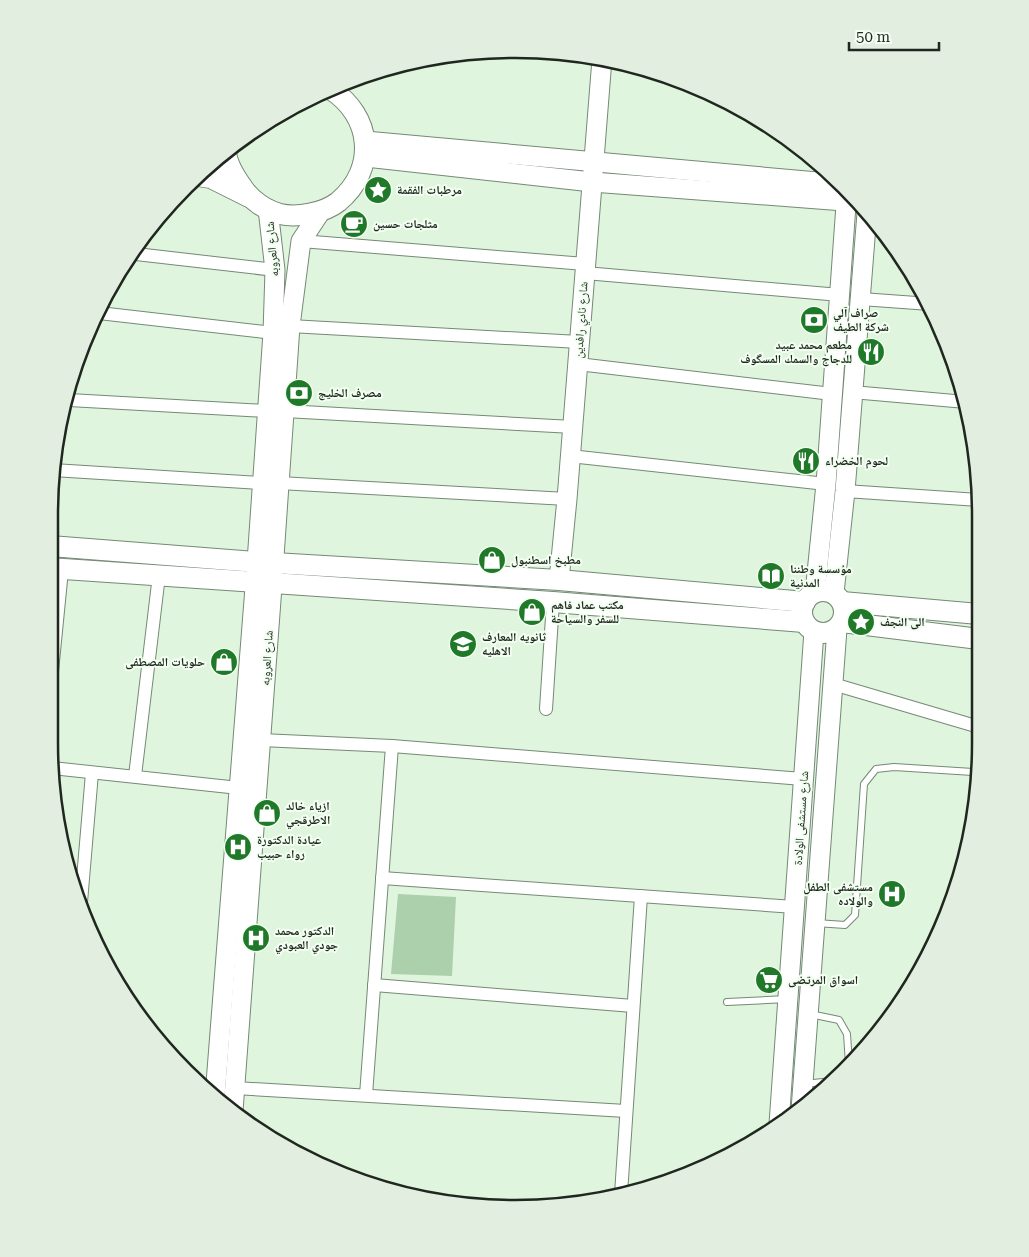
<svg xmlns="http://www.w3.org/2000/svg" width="1029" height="1257" viewBox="0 0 1029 1257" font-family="'Roboto Serif','Noto Naskh Arabic',serif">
	<rect width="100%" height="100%" fill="#dff5de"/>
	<path fill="#acd0ac" d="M398 894 456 897 452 976 391 974Z"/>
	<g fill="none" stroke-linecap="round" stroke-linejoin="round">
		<g stroke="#758975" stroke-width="8">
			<g id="lane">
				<path d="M816 923 845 925 855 915 864 784 876 769 894 767 973 772"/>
				<path d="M727 1002 787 999"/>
				<path d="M810 1014 839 1020 847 1034 849 1064"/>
				<path d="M804 1084 832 1081"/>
			</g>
		</g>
		<g stroke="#758975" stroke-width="14">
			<g id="street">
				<path d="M212 163 233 171"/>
				<path d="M301 241 585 264"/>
				<path d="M136 254 275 270"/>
				<path d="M585 273 840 295"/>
				<path d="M861 299 930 304"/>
				<path d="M99 313 273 333"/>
				<path d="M290 326 579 342"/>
				<path d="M578 364 832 394"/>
				<path d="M852 392 966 402"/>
				<path d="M69 400 266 411"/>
				<path d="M285 411 573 427"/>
				<path d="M570 456 826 484"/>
				<path d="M53 470 261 483"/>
				<path d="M279 483 567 499"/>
				<path d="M845 491 979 500"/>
				<path d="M833 684 979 727"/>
				<path d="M49 702 62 570"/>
				<path d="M546 709 553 602"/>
				<path d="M261 740 392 746 803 779"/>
				<path d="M52 768 239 788"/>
				<path d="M135 776 159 575"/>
				<path d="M382 878 795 907"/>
				<path d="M81 902 92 773"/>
				<path d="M374 985 633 1006"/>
				<path d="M235 1088 626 1111"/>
				<path d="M366 1095 392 746"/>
				<path d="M621 1194 641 896"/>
			</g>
		</g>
		<g stroke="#758975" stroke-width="21">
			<g id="secondary">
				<path d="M365 141 840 184"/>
				<path d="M366 157 592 182 857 202"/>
				<path d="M559 580 567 499 602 59"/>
				<path d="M815 593 826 484 847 191"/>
				<path d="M834 593 845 491 867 213"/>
				<path d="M215 1096 257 562 273 333 275 270 268 209"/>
				<path d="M801 1110 837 629"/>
				<path d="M233 1111 271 600 290 326 301 241 321 211"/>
				<path d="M779 1124 814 631"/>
			</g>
		</g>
		<g stroke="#758975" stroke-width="22">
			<g id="primary">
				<path d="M226 150C226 163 235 177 243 188 251 200 265 210 280 214 297 218 324 213 338 202 378 169 372 115 330 89"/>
				<path d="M198 176 211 178 249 197"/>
				<path d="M50 546 257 562 559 580 805 602"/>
				<path d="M49 568 553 602 804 622"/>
				<circle cx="823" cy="612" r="21"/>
				<path d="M842 602 979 614"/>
				<path d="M842 622 979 639"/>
			</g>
		</g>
		<use href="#lane" stroke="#fff" stroke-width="6"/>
		<use href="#street" stroke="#fff" stroke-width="12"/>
		<use href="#secondary" stroke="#fff" stroke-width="19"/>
		<use href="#primary" stroke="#fff" stroke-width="20"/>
	</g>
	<defs>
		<g id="sight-disc" transform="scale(1.4375)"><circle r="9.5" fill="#1f7928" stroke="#f2fff1"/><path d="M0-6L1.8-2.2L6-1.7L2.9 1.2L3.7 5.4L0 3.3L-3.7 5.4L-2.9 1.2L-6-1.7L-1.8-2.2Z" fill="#fff"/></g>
		<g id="cafe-disc" transform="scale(1.4375)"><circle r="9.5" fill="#1f7928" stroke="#f2fff1"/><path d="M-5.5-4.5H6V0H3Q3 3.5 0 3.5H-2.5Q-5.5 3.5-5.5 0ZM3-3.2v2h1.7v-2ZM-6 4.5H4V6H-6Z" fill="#fff"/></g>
		<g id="bank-disc" transform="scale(1.4375)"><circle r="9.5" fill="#1f7928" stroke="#f2fff1"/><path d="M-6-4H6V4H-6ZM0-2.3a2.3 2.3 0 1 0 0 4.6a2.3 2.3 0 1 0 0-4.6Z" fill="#fff"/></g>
		<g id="restaurant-disc" transform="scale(1.4375)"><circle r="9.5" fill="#1f7928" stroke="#f2fff1"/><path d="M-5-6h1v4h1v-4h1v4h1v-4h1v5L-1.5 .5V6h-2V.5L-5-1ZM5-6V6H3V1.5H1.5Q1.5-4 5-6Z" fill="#fff"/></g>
		<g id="shop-disc" transform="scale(1.4375)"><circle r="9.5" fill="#1f7928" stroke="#f2fff1"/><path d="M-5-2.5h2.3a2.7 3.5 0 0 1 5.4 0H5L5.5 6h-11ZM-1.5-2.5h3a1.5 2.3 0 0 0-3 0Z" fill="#fff"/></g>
		<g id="library-disc" transform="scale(1.4375)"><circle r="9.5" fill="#1f7928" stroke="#f2fff1"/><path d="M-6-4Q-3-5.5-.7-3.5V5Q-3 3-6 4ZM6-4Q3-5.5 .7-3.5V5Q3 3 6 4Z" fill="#fff"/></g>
		<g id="school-disc" transform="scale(1.4375)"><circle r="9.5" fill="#1f7928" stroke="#f2fff1"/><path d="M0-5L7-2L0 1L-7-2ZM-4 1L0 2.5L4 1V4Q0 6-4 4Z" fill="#fff"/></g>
		<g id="hospital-disc" transform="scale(1.4375)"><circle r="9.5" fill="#1f7928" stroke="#f2fff1"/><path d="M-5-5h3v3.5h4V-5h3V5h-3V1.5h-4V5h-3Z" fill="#fff"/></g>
		<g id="supermarket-disc" transform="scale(1.4375)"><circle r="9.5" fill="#1f7928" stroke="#f2fff1"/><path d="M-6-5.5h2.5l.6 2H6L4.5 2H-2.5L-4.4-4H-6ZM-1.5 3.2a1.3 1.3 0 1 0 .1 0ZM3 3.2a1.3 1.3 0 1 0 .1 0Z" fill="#fff"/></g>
	</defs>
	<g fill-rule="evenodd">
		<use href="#sight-disc" x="378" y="190"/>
		<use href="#cafe-disc" x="354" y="224"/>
		<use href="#bank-disc" x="814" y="320"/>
		<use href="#restaurant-disc" x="871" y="352"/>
		<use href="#bank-disc" x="299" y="393"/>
		<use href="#restaurant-disc" x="806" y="461"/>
		<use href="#shop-disc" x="492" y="560"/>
		<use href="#library-disc" x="771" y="576"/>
		<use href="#shop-disc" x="532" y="612"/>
		<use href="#sight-disc" x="861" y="622"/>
		<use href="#school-disc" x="463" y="644"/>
		<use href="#shop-disc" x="224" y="662"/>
		<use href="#shop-disc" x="267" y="813"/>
		<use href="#hospital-disc" x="238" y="847"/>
		<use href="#hospital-disc" x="892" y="894"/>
		<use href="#hospital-disc" x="256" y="938"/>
		<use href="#supermarket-disc" x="769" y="980"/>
	</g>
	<g text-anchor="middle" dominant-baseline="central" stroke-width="4" stroke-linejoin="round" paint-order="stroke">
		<g font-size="12" font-weight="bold" fill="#1f271f" stroke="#f2fff1" text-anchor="start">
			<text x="397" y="190">مرطبات الفقمة</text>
			<text x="373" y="224">مثلجات حسين</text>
			<text x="833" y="313">صراف آلي<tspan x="833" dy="14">شركة الطيف</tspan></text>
			<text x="852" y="345" text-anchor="end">مطعم محمد عبيد<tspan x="852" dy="14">للدجاج والسمك المسگوف</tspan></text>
			<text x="318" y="393">مصرف الخليج</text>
			<text x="825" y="461">لحوم الخضراء</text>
			<text x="511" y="560">مطبخ اسطنبول</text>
			<text x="790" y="569">مؤسسة وطننا<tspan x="790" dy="14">المدنية</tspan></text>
			<text x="551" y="605">مكتب عماد فاهم<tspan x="551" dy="14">للسفر والسياحة</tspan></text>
			<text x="880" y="622">الى النجف</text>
			<text x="482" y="637">ثانويه المعارف<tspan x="482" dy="14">الاهليه</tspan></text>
			<text x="205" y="662" text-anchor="end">حلويات المصطفى</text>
			<text x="286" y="806">ازياء خالد<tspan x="286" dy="14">الاطرقجي</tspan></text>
			<text x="257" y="840">عيادة الدكتورة<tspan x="257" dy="14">رواء حبيب</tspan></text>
			<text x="873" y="887" text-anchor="end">مستشفى الطفل<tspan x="873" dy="14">والولاده</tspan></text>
			<text x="275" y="931">الدكتور محمد<tspan x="275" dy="14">جودي العبودي</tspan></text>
			<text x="788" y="980">اسواق المرتضى</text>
		</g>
		<g font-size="12" fill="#1f271f" stroke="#f2fff1">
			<text transform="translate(272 249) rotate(-95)">شارع العروبه</text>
			<text transform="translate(581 320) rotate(-86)">شارع نادي رافدين</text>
			<text transform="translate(267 658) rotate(-86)">شارع العروبه</text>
			<text transform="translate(801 818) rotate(-86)">شارع مستشفى الولادة</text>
		</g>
	</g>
	<path d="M0 0H1029V1257H0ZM515 58H515A457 457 0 0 1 972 515V743A457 457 0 0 1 515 1200H515A457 457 0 0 1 58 743V515A457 457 0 0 1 515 58Z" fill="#e1eee0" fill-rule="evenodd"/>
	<path fill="none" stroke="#1f271f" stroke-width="2.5" d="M515 58H515A457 457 0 0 1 972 515V743A457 457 0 0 1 515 1200H515A457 457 0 0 1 58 743V515A457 457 0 0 1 515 58Z"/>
	<path d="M849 42v8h90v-8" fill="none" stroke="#1f271f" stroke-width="2.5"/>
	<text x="856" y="42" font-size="15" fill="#1f271f" stroke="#f2fff1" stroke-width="4" paint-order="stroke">50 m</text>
</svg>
